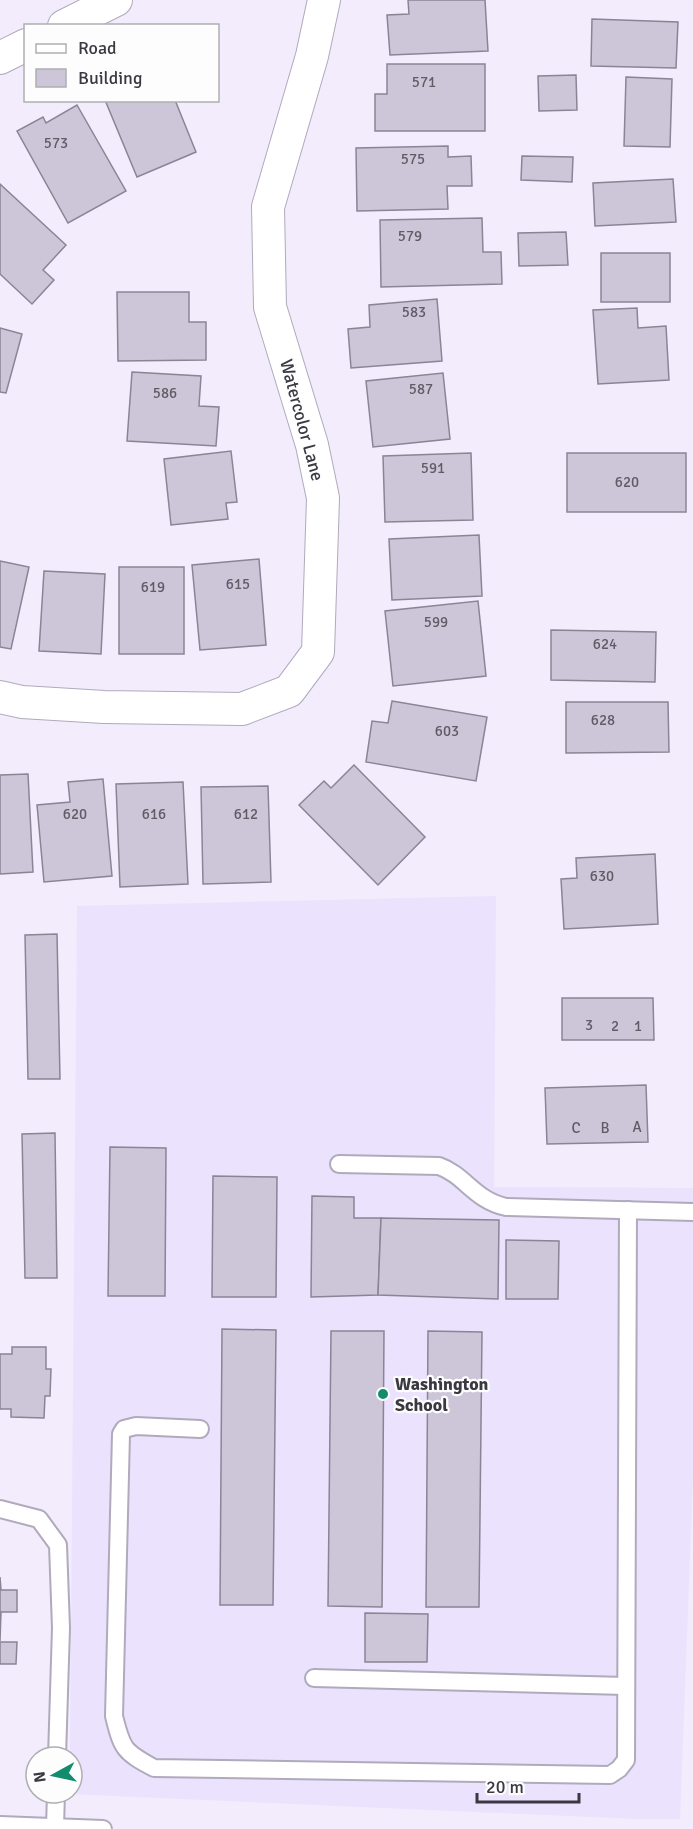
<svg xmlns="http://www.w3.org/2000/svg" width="693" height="1829" viewBox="0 0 693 1829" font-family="Signika,sans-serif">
	<rect width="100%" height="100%" fill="#f2ecfc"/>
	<path fill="#ebe2fd" d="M496 896 494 1187 693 1188V1477L680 1819H637L69 1794 72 1793V1757H70L77 906Z"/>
	<g fill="#cdc6d9" stroke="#8a8496" stroke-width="1.5">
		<path d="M408 0H485L488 51 390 55 387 15 409 14Z"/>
		<path d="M592 19 678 22 676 68 591 66Z"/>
		<path d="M387 64H485V131H375V94H387Z"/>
		<path d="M576 75 577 110 539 111 538 76Z"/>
		<path d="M626 77 672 79 670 147 624 146Z"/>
		<path d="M105 100H175L196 152 137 177Z"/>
		<path d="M77 105 126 191 68 223 17 131 43 117 46 123Z"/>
		<path d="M448 146V157L471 156 472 186H447L448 209 357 211 356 148Z"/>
		<path d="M522 156 573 157 572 182 521 180Z"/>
		<path d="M673 179 676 222 595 226 593 183Z"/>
		<path d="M0 184 66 245 43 270 54 280 32 304 0 274Z"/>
		<path d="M482 218 483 252H501L502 284 381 287 380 220Z"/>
		<path d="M566 232 568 265 519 266 518 233Z"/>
		<rect x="601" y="253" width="69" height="49"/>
		<path d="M117 292H189V322H206V360L118 361Z"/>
		<path d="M437 299 442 361 351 368 348 329 370 327 369 305Z"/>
		<path d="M637 308 638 328 666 326 669 380 598 384 593 310Z"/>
		<path d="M0 328 22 334 6 393 0 392Z"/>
		<path d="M132 372 201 376 199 406 219 407 216 446 127 441Z"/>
		<path d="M443 373 450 439 373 447 366 381Z"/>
		<path d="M231 451 237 502 226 503 228 519 171 525 164 459Z"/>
		<path d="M471 453 473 520 385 522 383 456Z"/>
		<rect x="567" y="453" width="119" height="59"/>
		<path d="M479 535 482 596 392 600 389 539Z"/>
		<path d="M259 559 266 645 200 650 192 565Z"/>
		<path d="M0 561 29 567 11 649 0 647Z"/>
		<rect x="119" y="567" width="65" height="87"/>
		<path d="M44 571 105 574 101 654 39 651Z"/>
		<path d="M478 601 486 676 393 686 385 611Z"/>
		<path d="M551 630 656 632 655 682 551 680Z"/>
		<path d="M392 701 487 717 476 781 366 762 372 721 388 723Z"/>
		<path d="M566 702H668L669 752 566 753Z"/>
		<path d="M354 765 425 837 378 885 299 805 324 781 331 788Z"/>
		<path d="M28 774 33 872 0 874V775Z"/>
		<path d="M103 779 112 876 44 882 37 805 70 802 68 782Z"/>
		<path d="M183 782 188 884 120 887 116 784Z"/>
		<path d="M268 786 271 882 203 884 201 787Z"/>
		<path d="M655 854 658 924 564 929 561 879 577 878 576 858Z"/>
		<path d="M57 934 60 1079H28L25 935Z"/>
		<path d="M562 998H653L654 1040H562Z"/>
		<path d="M646 1085 648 1142 547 1144 545 1088Z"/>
		<path d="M55 1133 57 1278H25L22 1134Z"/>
		<path d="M110 1147 166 1148 165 1296H108Z"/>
		<path d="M213 1176 277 1177 276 1297H212Z"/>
		<path d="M312 1196 354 1197V1218H381L378 1295 311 1297Z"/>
		<path d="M381 1218 499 1220 498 1299 378 1295Z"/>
		<path d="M506 1240 559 1241 558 1299H506Z"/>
		<path d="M222 1329 276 1330 273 1605H220Z"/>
		<path d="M331 1331H384L382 1607 328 1606Z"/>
		<path d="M428 1331 482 1332 479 1607H426Z"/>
		<path d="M12 1347H46V1369H51L50 1396H45L44 1418 11 1417V1409H0V1354H12Z"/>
		<path d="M0 1577 1 1590H17V1612H1L0 1641Z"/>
		<path d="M365 1613 428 1614 427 1662H365Z"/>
		<path d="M0 1642H17L16 1664H0Z"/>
	</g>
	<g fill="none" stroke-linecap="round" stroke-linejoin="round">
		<g stroke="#b0aabc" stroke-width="20">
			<g id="service">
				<path d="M339 1164 439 1166C465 1175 474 1200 506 1207L693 1212"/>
				<path d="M200 1429 136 1426 124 1429 121 1434 114 1716C122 1749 124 1752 154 1768L610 1775 619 1769 626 1760 628 1210"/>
				<path d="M0 1509 39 1519 58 1545 61 1628 57 1757"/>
				<path d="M314 1678 626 1686"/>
				<path d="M0 1825 103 1829"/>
				<path d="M55 1827 56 1793"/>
			</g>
		</g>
		<g stroke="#b0aabc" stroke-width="34">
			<g id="minor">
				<path d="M64 26 116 0"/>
				<path d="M0 58 26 45"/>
				<path d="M0 697 22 702 104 707 242 709 289 691 318 652 323 498 312 445 270 307 268 207 312 56 324 0"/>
			</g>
		</g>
		<use href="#service" stroke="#fff" stroke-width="16"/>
		<use href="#minor" stroke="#fff" stroke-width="32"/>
	</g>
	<circle fill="#138b6d" stroke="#fdfdfd" stroke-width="2" cx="383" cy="1394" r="6"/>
	<g text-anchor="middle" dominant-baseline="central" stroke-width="4.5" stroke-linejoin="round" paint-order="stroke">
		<g font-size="15" fill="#5f5c66">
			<text x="424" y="82">571</text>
			<text x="56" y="143">573</text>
			<text x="413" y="159">575</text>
			<text x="410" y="236">579</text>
			<text x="414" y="312">583</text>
			<text x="421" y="389">587</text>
			<text x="165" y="393">586</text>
			<text x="433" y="468">591</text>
			<text x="627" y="482">620</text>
			<text x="238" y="584">615</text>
			<text x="153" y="587">619</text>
			<text x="436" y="622">599</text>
			<text x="605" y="644">624</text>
			<text x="603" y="720">628</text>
			<text x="447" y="731">603</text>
			<text x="75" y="814">620</text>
			<text x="154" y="814">616</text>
			<text x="246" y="814">612</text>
			<text x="602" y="876">630</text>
			<text x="589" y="1025">3</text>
			<text x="615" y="1026">2</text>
			<text x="638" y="1026">1</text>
			<text x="637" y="1127">A</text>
			<text x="576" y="1128">C</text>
			<text x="605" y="1128">B</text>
		</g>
		<g font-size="18" fill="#3a3840" stroke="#fdfdfd">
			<text transform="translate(302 420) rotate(75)">Watercolor Lane</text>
		</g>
		<g font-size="18" font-weight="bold" fill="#3a3840" stroke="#fdfdfd" text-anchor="start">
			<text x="395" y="1384">Washington<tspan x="395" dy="21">School</tspan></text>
		</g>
	</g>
	<rect x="24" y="24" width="195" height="78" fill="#fdfdfd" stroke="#afaeb1" stroke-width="1.5"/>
	<rect x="36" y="44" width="30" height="9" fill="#ffffff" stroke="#afaeb1" stroke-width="1.5"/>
	<text x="78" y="54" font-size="18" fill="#3a3840">Road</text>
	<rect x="36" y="69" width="30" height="18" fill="#cdc6d9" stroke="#afaeb1" stroke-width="1.5"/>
	<text x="78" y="84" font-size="18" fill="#3a3840">Building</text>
	<g transform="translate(54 1775) rotate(262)"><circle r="28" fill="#fdfdfd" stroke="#afaeb1" stroke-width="1.5"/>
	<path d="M0-4.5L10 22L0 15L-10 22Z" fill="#138b6d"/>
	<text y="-9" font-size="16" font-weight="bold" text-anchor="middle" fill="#3a3840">N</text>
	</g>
	<path d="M477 1793v9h102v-9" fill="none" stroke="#3a3840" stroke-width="3"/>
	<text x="486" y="1793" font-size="18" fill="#3a3840" stroke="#fdfdfd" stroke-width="4.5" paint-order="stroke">20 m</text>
</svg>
